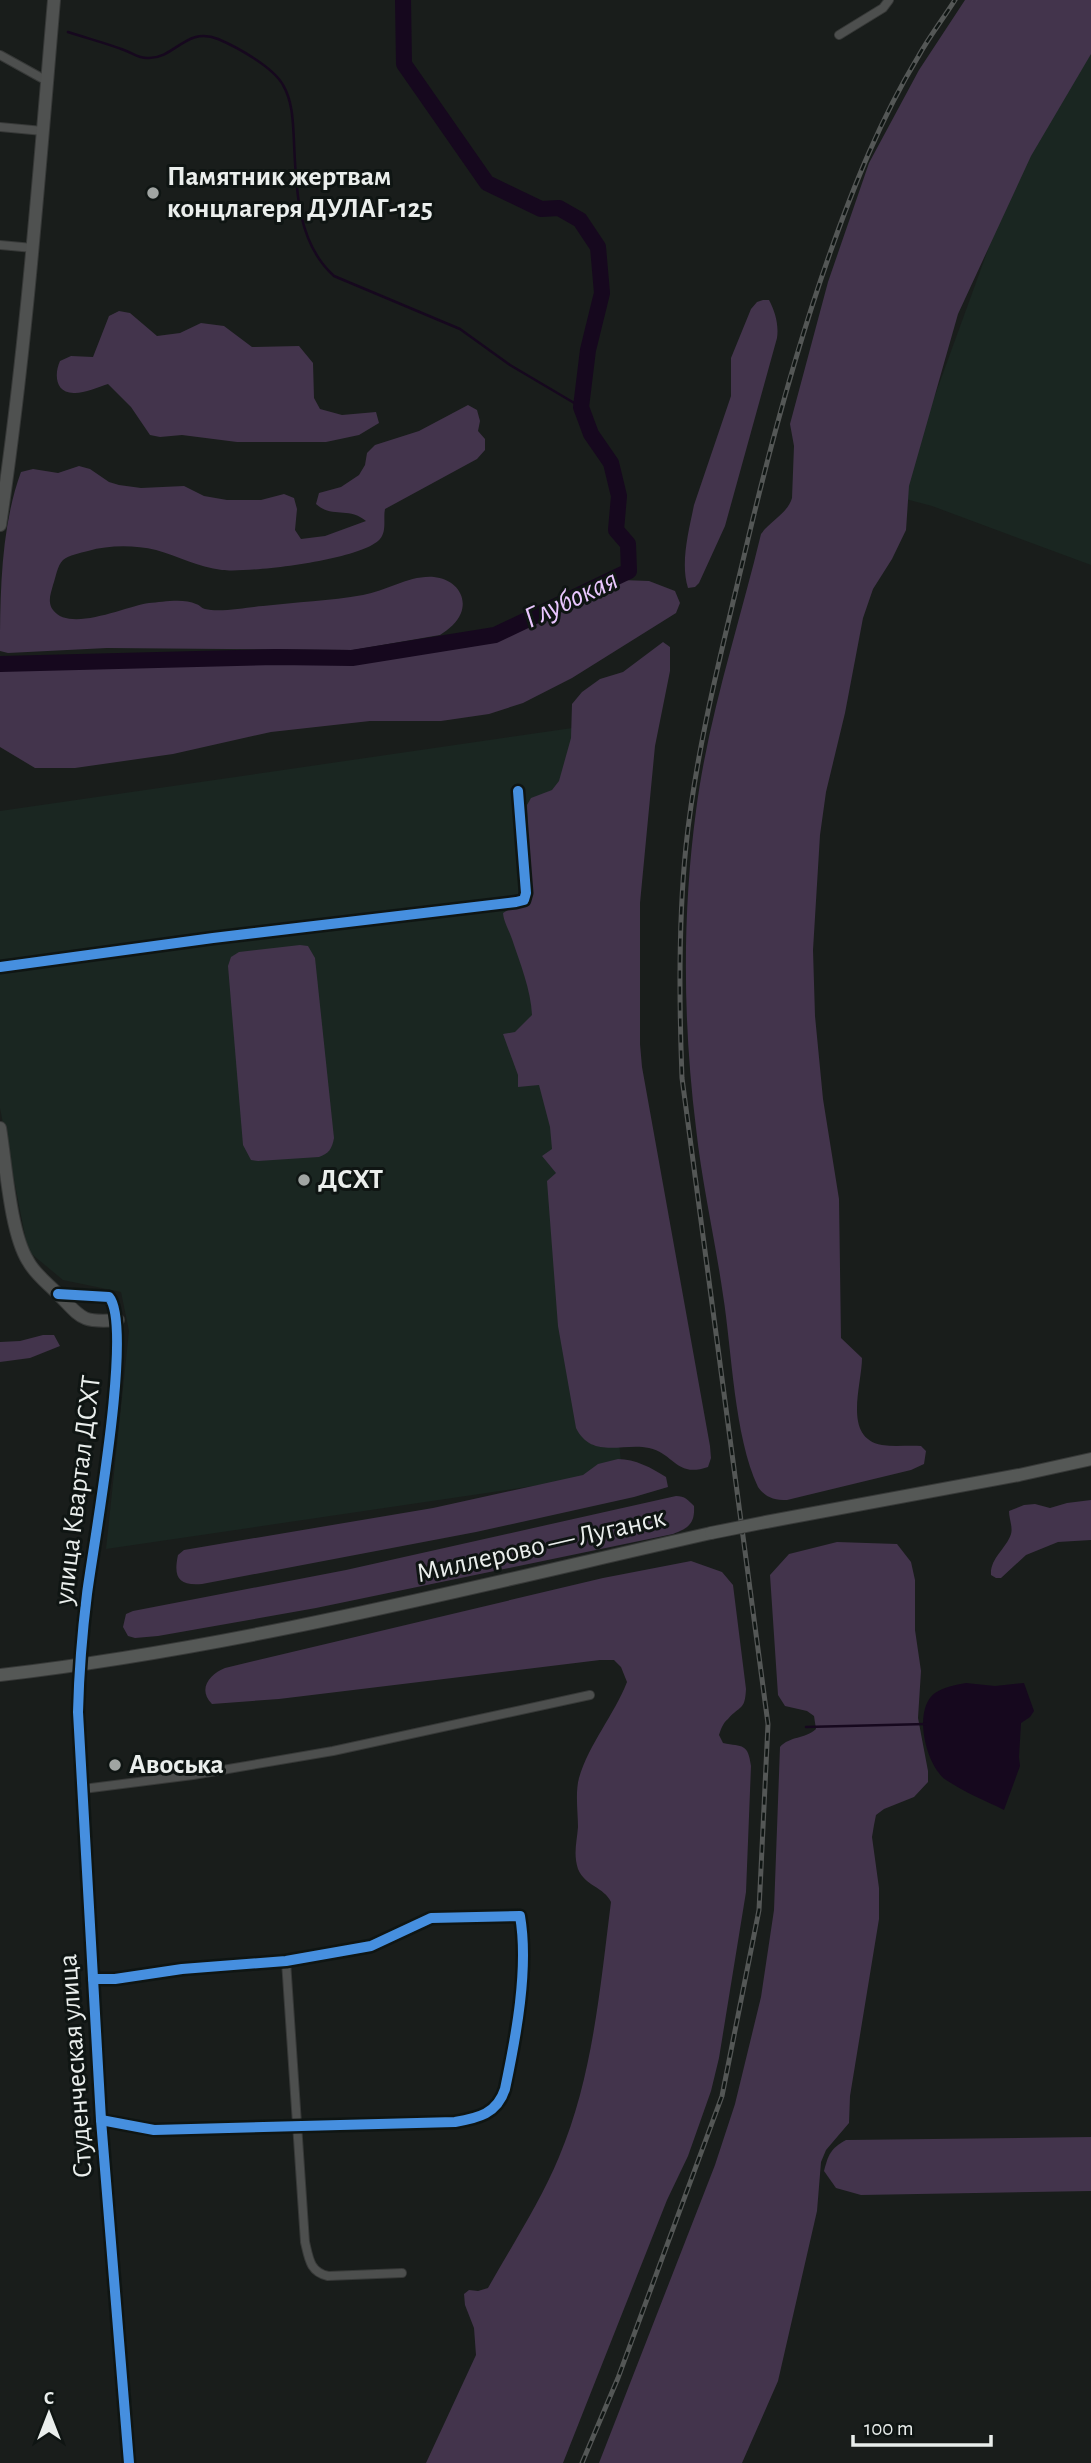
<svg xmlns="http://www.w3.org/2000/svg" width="1091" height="2463" viewBox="0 0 1091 2463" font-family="'Alegreya Sans',sans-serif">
	<rect width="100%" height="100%" fill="#191d1b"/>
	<g fill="#1a2621">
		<path d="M1091 52V565L932 506 898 497 1022 156Z"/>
		<path d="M614 722 578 1013 622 1473 106 1549 129 1331 121 1292 63 1280 28 1251 0 1108V811Z"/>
	</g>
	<g fill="#43344c">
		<path d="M965 0H1091V54L1031 156 958 314 909 486 906 530 892 559 873 589 863 618 845 713 826 792 820 835 813 950 815 1016 823 1099 839 1199 841 1338 862 1358C862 1385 842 1438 882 1445 895 1447 908 1445 921 1446L926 1451 924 1464 911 1470 787 1500C774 1500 766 1498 758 1487 734 1436 732 1351 723 1295 715 1239 702 1184 696 1128 683 1024 682 915 696 811 708 717 739 626 761 534 770 521 788 513 792 498L794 446 790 424 828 282 869 163 919 70Z"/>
		<path d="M763 300H769C775 311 779 325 777 338L725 526 699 583 695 587 688 588C680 563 689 530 694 505L731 396V358L751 309 757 302Z"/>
		<path d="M119 311 130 313 157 336 180 333 201 323 224 326 252 347 299 346 313 363 314 398 320 409 342 415 376 412 379 423 359 435 326 442H237L182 435 160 437 150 435 131 407 108 384C98 387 85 393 75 393 55 394 54 374 60 361L71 356 93 357 109 316Z"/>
		<path d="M468 405 477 410 480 421 478 431 485 439V450L477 459 385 509C383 518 387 531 380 539 362 560 250 573 222 570 198 567 178 556 156 550 134 545 109 545 88 551 80 553 69 555 63 560 57 566 56 577 53 585 51 593 47 602 53 610 70 633 126 606 149 603 162 602 184 598 196 604 200 605 201 608 205 609 220 613 248 607 263 606 296 602 330 601 363 595 387 591 409 575 434 577 453 579 468 594 461 613 457 623 449 629 440 635L353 650 107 648 8 653 0 651C0 594 1 526 21 472L33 469 58 473 79 466 90 469 109 482 119 485 141 488 184 486 204 496 227 500H261L284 494 294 498 297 509 295 530 301 539 325 536 366 521C348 506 333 519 316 504L319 493 341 487 359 475 365 465 367 453 375 445 419 431Z"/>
		<path d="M622 580 649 581 675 591 680 603 676 613 572 678 523 703 489 714 441 721H370L271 732 173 754 75 768H35L0 747V672L17 668 244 663H343L468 647 500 640 613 582Z"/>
		<path d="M663 642 670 647V671L655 746 640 903V1044L642 1067 710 1446 711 1458 708 1467C676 1478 675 1454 649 1448 624 1442 592 1460 576 1428L558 1326 547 1181 556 1173 542 1156 552 1149 550 1127 539 1085 518 1087V1075L503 1034 515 1032 532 1015C531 990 520 963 512 939 509 930 504 923 503 913L508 910 528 906 530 896 527 805 531 798 552 790 559 781 571 738 572 704 582 692 600 679 623 672Z"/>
		<path d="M300 945 308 946 315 958 334 1138C332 1149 329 1153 319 1157L258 1161 251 1160 243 1145 228 966 231 957 239 952Z"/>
		<path d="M43 1335H54L60 1346 30 1358 0 1362V1342L20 1341Z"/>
		<path d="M618 1459C635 1459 652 1468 666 1477L668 1487 634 1497 476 1532 202 1584C179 1586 173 1578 178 1555L184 1550 433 1508 583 1475 598 1464Z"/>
		<path d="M676 1496C685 1496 688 1500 694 1506 695 1523 689 1528 673 1534L316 1608 158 1636 135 1638 128 1636 123 1627 126 1614 133 1611 346 1570Z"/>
		<path d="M1091 1500V1540L1058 1542 1026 1555 1001 1578H996L991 1575C990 1558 1006 1549 1011 1534 1013 1527 1009 1519 1009 1511L1024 1505 1035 1504 1050 1508 1067 1503Z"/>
		<path d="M837 1542 897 1544 911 1562 915 1580V1630L921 1671 918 1718 928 1771V1782L914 1797 884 1809 876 1815 874 1825 872 1837 879 1888V1919L850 2096 849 2123 826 2150 821 2162 817 2211 778 2381 742 2463H599L715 2165 735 2104 761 1997 774 1910 780 1747C790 1736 805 1739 816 1729L814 1716 807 1711 785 1706 778 1695 770 1575 789 1554Z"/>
		<path d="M691 1561 722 1572 733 1585 746 1689C745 1711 740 1705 728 1719 723 1723 721 1729 719 1735L723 1743C743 1747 748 1743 751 1766L746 1892 719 2058 711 2091 688 2156 667 2200 563 2463H426L476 2355 474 2328 465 2305 464 2294 469 2290 478 2291 488 2288C512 2245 540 2203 559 2157 593 2076 600 1988 611 1902 604 1887 585 1886 578 1869 573 1854 577 1841 578 1827 578 1812 575 1793 579 1778 589 1744 614 1715 627 1682L621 1667 614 1660H600L279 1699 212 1704C197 1689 210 1674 225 1668L603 1578Z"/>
		<path d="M1091 2137V2191L861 2195 836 2188 824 2171C828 2155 831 2148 846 2140Z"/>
	</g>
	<path fill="#16081e" d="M966 1683 995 1686 1024 1683 1034 1711 1030 1717 1021 1723 1019 1757 1020 1766 1004 1810C986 1801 964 1792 946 1780 926 1766 912 1710 935 1693 944 1687 955 1685 966 1683Z"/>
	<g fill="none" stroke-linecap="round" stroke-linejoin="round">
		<g stroke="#16081e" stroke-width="2.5">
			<path d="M68 32C86 38 106 43 124 50 133 53 139 59 149 58 175 58 187 26 218 39 237 47 273 67 283 85 293 102 293 123 294 142 296 188 297 243 334 276L460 329 510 365 581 407"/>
			<path d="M806 1727 926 1724"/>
		</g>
		<path stroke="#16081e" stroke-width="16" d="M0 664 276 657 352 658 495 635 629 571 628 544 616 530 619 496 611 463 591 434 581 407 588 350 602 293 598 247 580 220 559 208 541 209 487 183 404 64 403 0"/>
		<g stroke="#373938" stroke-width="10">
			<g id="street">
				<path d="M839 35 883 8 889 0"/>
				<path d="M0 55 47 81"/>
				<path d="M0 127 43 131"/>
				<path d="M0 245 33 248"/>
				<path d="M0 967 213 938 516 902 524 900 526 893 518 791"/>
				<path d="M83 1789 193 1775 333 1751 590 1695"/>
				<path d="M286 1961 305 2242C309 2259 310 2272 328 2276L402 2273"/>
				<path d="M93 1979H115L182 1969 286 1961 371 1946 431 1918 520 1916C529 1968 516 2037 505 2089 497 2114 478 2118 455 2122L154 2130 101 2120"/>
			</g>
		</g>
		<g stroke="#373938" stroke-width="14">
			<g id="secondary">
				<path d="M0 525C26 351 39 175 54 0"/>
				<path d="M0 1128C6 1164 10 1232 28 1261 35 1274 47 1283 57 1293 82 1318 80 1323 118 1320"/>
				<path d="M58 1294 109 1297C134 1326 93 1546 87 1594 82 1634 79 1672 78 1712L101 2120 129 2463"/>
			</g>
		</g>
		<g stroke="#373938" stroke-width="14">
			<g id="primary">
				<path d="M766 1522 1019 1475 1091 1459"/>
				<path d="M0 1675C241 1647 476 1586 711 1533"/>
			</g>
		</g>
		<use href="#street" stroke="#4d4f4e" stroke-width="8"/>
		<use href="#secondary" stroke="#4f5150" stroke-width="12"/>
		<use href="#primary" stroke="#555856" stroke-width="12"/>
		<g stroke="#545756" stroke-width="5">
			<path id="rail" d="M582 2463 618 2378 722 2096 759 1910 768 1724 682 1078C679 1001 678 923 686 846 697 741 725 638 749 535 772 439 797 346 830 253 854 185 881 118 918 57 929 37 943 19 955 0"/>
		</g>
		<use href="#rail" stroke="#0f1513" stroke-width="2.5" stroke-dasharray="8" stroke-linecap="butt"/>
		<g stroke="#373938" stroke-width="14" stroke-linecap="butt">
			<path id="primary-bridge" d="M711 1533 766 1522"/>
		</g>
		<use href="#primary-bridge" stroke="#555856" stroke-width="12"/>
		<g stroke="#0f1513" stroke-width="15">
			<g id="cycleway">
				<path d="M0 967 213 938 516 902 524 900 526 893 518 791"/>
				<path d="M58 1294 109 1297C134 1326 93 1546 87 1594 82 1634 79 1672 78 1712L101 2120 129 2463"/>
				<path d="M93 1979H115L182 1969 286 1961 371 1946 431 1918 520 1916C529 1968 516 2037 505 2089 497 2114 478 2118 455 2122L154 2130 101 2120"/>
			</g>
		</g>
		<use href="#cycleway" stroke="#468fdf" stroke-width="10"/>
	</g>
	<g fill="#a1a5a3" stroke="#0f1513" stroke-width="2.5">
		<circle cx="153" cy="193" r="7"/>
		<circle cx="304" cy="1180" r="7"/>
		<circle cx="115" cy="1765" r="7"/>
	</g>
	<g text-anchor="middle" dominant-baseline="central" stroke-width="6" stroke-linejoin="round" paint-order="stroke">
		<g font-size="28" font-weight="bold" fill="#eaeeec" stroke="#0f1513" text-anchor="start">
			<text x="167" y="177">Памятник жертвам<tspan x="167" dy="32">концлагеря ДУЛАГ-125</tspan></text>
			<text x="318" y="1180">ДСХТ</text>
			<text x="129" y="1765">Авоська</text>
		</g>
		<g font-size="28" fill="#eaeeec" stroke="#0f1513">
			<text transform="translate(78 1490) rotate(-83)">улица Квартал ДСХТ</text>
			<text transform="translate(541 1546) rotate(-13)">Миллерово — Луганск</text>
			<text transform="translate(76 2066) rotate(-94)">Студенческая улица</text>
		</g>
		<g font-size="30" font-style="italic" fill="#eac7ff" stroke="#0f1513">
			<text transform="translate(571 599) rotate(-25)">Глубокая</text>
		</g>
	</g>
	<g transform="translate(49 2414)" stroke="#0f1513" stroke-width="5" paint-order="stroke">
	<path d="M0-5L12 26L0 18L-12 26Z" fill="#eaeeec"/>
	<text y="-10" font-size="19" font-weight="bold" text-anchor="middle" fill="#eaeeec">С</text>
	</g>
	<path d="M853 2435v10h138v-10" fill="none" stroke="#eaeeec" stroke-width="3.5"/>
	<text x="864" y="2435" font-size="21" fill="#eaeeec" stroke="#0f1513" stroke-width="5" paint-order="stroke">100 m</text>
</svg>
